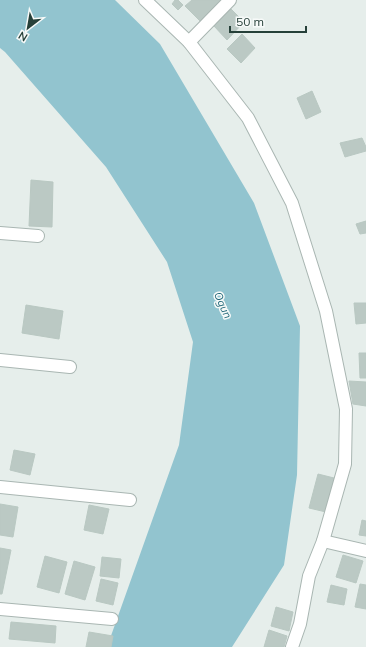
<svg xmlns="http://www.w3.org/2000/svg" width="366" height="647" viewBox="0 0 366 647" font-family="Mulish,sans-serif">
	<rect width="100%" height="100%" fill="#e6eeeb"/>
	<path fill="#92c4cf" d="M0 0H115L160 44 254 203 300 326 297 475 284 565 232 647H107L179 445 193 342 167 262 106 167 5 52 0 48Z"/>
	<g fill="#bbc9c4" stroke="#b9c8c2">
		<path d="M175 0H178L183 5 178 10 172 4Z"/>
		<path d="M192 0H221L200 21 185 6Z"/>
		<path d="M230 8 244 22 227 40 214 26Z"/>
		<path d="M242 34 255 48 241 63 227 49Z"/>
		<path d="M312 91 321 112 306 119 297 98Z"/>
		<path d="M362 138 366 147V151L345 157 340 143Z"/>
		<path d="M31 180 53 182 52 227 29 226Z"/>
		<path d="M366 221V233L360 234 356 224Z"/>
		<path d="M354 303H366V323L356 324Z"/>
		<path d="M26 305 63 311 59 339 22 333Z"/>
		<path d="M359 353H366V378H360Z"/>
		<path d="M349 381 366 382V406L353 404Z"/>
		<path d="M14 450 35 454 30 475 10 470Z"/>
		<path d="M318 474 334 478 326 512 309 508Z"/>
		<path d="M0 504 18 507 13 537 0 535Z"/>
		<path d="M89 505 109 509 103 534 84 530Z"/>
		<path d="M362 520 366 521V536L359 535Z"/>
		<path d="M0 548 11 550 2 594H0Z"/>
		<path d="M343 555 363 561 356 583 336 577Z"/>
		<path d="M45 556 67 562 59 593 37 587Z"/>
		<path d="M102 557 121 559 119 578 100 576Z"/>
		<path d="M74 561 95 567 85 600 65 594Z"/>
		<path d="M101 579 118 583 113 605 96 601Z"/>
		<path d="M360 584 366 585V609L355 607Z"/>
		<path d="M331 585 347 589 344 605 327 602Z"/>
		<path d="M276 607 293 612 289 631 271 626Z"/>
		<path d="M11 622 56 626 55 643 9 639Z"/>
		<path d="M269 630 287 636 284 647H264Z"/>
		<path d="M89 632 113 636 111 647H86Z"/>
	</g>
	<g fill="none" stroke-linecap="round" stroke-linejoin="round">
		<g stroke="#a9b6b2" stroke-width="14">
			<g id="minor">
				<path d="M145 0 189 42 248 118 292 203 326 311 346 409 345 464 323 541 309 576 300 624 292 647"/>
				<path d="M189 42 230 0"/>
				<path d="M0 233 38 236"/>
				<path d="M0 360 70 367"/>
				<path d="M0 487 130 500"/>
				<path d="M323 541 366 551"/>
				<path d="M0 609 112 619"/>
			</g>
		</g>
		<use href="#minor" stroke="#fff" stroke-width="12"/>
	</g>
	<g text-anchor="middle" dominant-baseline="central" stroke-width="3" stroke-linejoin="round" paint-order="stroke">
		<g font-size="11" font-style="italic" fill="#226879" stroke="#f7faf9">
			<text transform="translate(223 305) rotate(66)">Ogun</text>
		</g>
	</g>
	<g transform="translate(28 28) rotate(211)" stroke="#f7faf9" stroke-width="3" paint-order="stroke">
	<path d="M0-3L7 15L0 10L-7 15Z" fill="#264039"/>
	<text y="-6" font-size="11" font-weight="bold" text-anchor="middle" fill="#264039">N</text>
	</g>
	<path d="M230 26v6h76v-6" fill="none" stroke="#264039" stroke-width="2"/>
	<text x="236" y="26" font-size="12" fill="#264039" stroke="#f7faf9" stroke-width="3" paint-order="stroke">50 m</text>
</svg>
